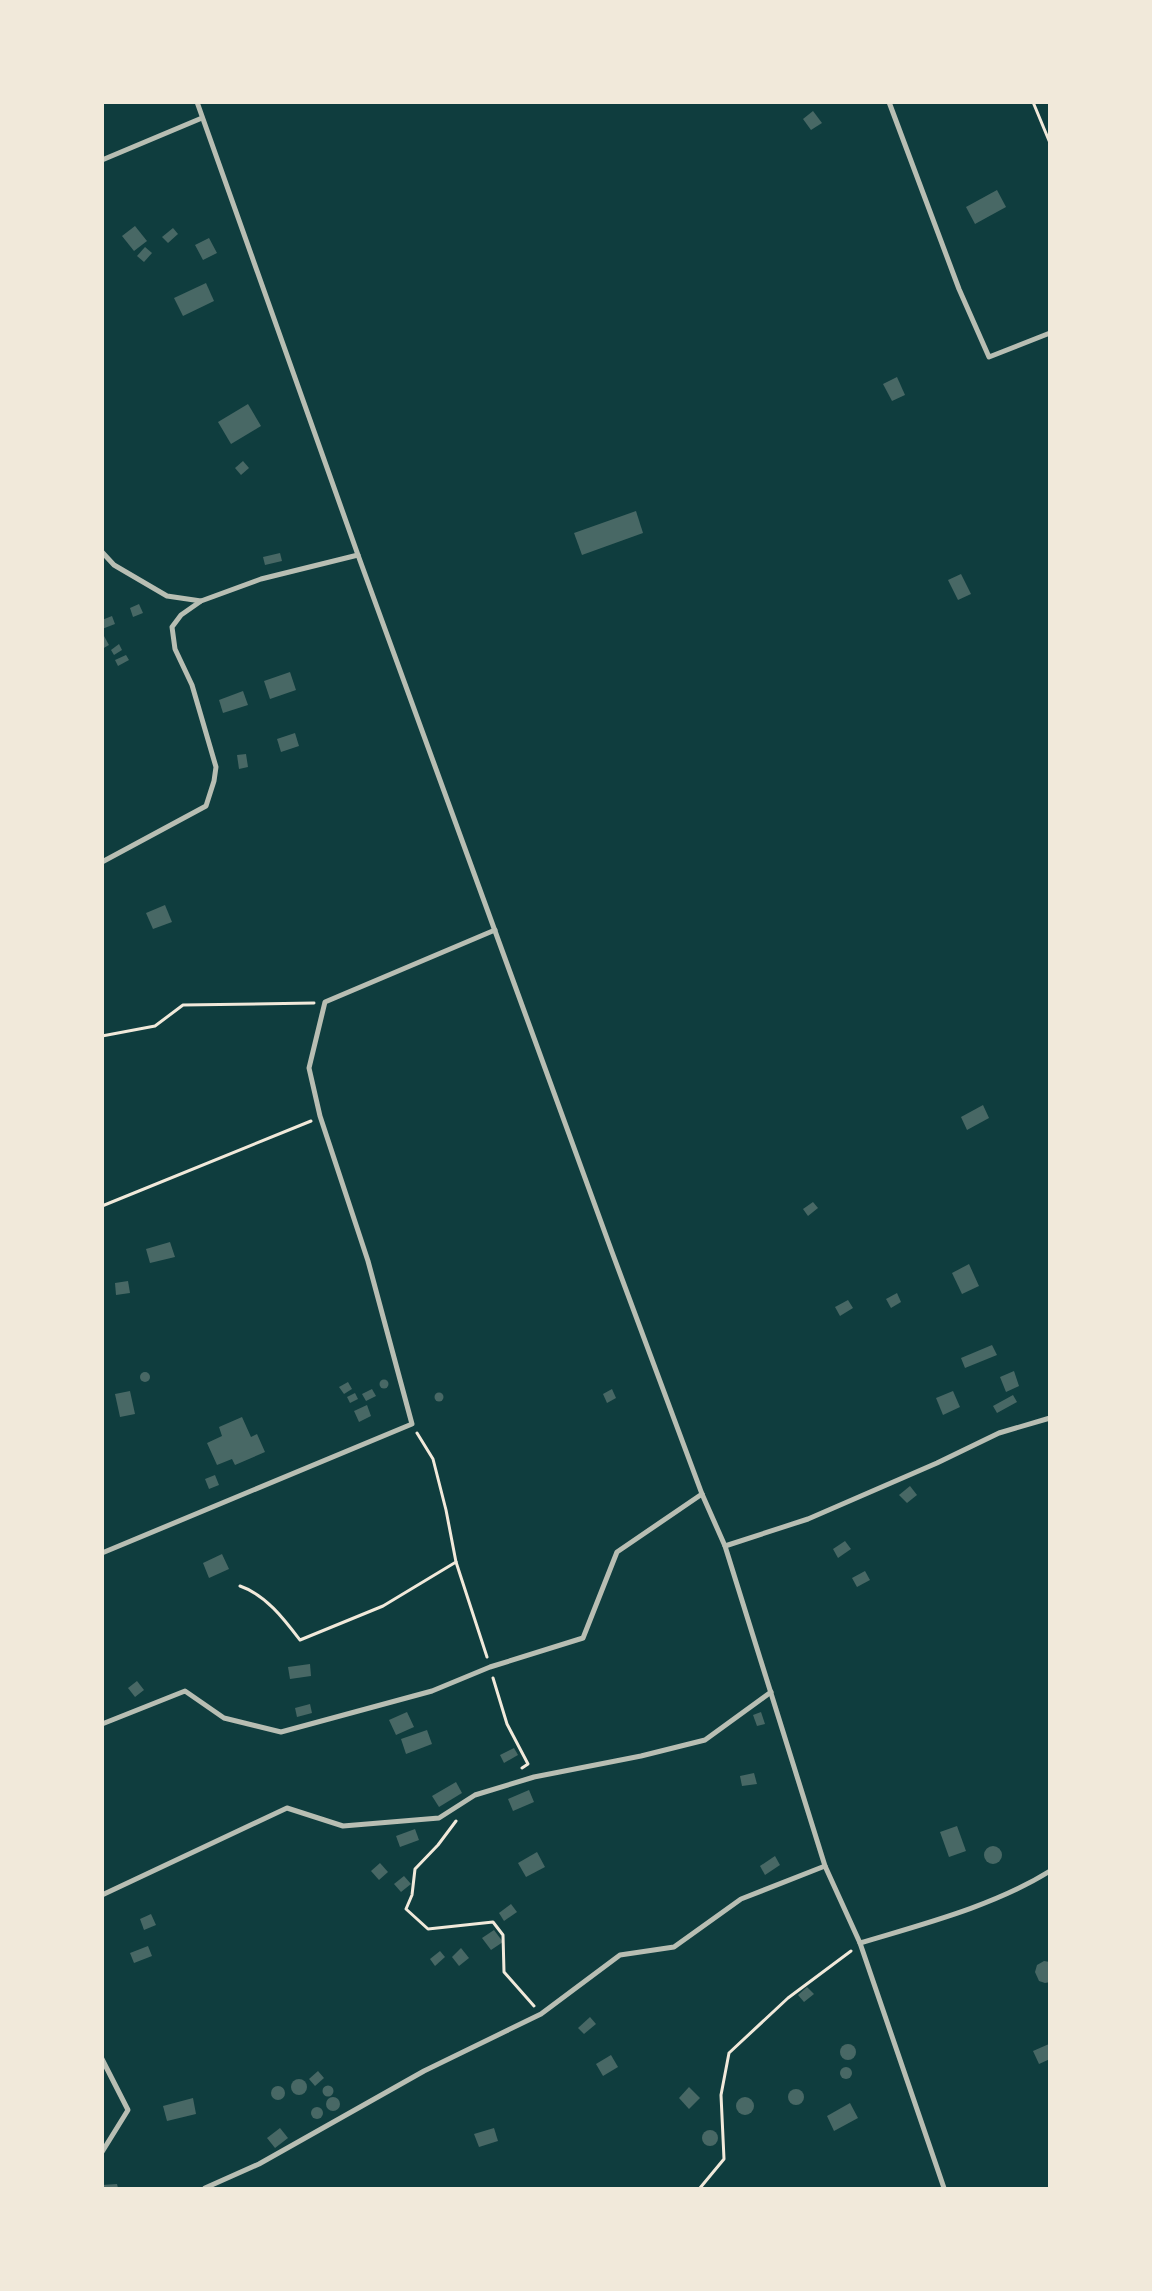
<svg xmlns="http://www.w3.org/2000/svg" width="1152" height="2291" viewBox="0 0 1152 2291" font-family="'Space Grotesk',sans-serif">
	<rect width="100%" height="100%" fill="#0f3d3e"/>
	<g fill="#486865">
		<path d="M813 111 822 123 811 130 803 119Z"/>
		<path d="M997 190 1006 207 975 224 966 207Z"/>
		<path d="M135 226 147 241 134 251 122 236Z"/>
		<path d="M173 228 178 234 168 243 162 237Z"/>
		<path d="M209 238 217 253 203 260 195 245Z"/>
		<path d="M145 247 152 253 144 262 137 256Z"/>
		<path d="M206 283 214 301 183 316 174 298Z"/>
		<path d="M897 377 905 395 892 401 883 384Z"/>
		<path d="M248 404 261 426 231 444 218 422Z"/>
		<path d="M243 461 249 468 241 475 235 468Z"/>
		<path d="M636 511 643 533 582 555 574 533Z"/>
		<path d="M280 553 282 561 265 565 263 557Z"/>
		<path d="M961 574 971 594 958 600 948 580Z"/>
		<path d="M139 604 143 613 133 617 130 608Z"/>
		<path d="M112 616 115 624 102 629V620Z"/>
		<path d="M104 636 109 645 102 649V637Z"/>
		<path d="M119 644 122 650 114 655 111 650Z"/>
		<path d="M126 655 129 660 118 666 115 660Z"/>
		<path d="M290 672 296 690 270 699 264 681Z"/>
		<path d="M243 691 248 705 223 713 219 700Z"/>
		<path d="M295 733 299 746 281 752 277 739Z"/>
		<path d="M246 754 248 767 239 769 237 755Z"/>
		<path d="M165 905 172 922 153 929 146 913Z"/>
		<path d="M983 1105 989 1118 967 1130 961 1117Z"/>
		<path d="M813 1202 818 1208 808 1216 803 1209Z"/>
		<path d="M170 1242 175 1257 150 1263 146 1249Z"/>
		<path d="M969 1264 979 1286 962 1294 952 1273Z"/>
		<path d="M128 1281 130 1293 116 1295 115 1283Z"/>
		<path d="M897 1293 901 1302 891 1308 886 1299Z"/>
		<path d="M848 1300 853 1308 840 1316 835 1307Z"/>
		<path d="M992 1345 997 1355 965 1368 961 1358Z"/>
		<path d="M1014 1371 1019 1386 1006 1392 1000 1377Z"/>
		<circle cx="145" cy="1377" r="5"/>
		<circle cx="384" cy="1384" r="4.5"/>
		<path d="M348 1382 352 1389 344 1394 339 1387Z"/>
		<path d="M372 1389 376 1396 366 1401 362 1394Z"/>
		<path d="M612 1389 616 1398 607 1403 603 1394Z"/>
		<path d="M130 1391 135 1414 120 1417 115 1394Z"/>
		<path d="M953 1391 960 1407 943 1415 936 1398Z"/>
		<circle cx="439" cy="1397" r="4.5"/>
		<path d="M355 1393 358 1399 350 1403 347 1397Z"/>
		<path d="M1013 1395 1017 1402 997 1413 993 1406Z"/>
		<path d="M367 1405 371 1416 359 1422 354 1411Z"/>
		<path d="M242 1417 251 1437 257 1434 265 1452 235 1465 232 1459 217 1465 207 1443 222 1436 219 1427Z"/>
		<path d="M215 1475 219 1485 209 1489 205 1479Z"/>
		<path d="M910 1486 917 1495 907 1503 899 1495Z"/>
		<path d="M845 1541 851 1549 838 1558 833 1549Z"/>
		<path d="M222 1554 229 1569 209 1578 203 1563Z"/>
		<path d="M865 1571 870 1580 857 1587 852 1578Z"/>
		<path d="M310 1664 311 1676 290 1679 288 1667Z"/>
		<path d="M137 1681 144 1690 135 1697 128 1688Z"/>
		<path d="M310 1704 312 1713 297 1717 295 1708Z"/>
		<path d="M407 1712 414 1727 396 1735 389 1720Z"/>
		<path d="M761 1712 765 1724 757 1726 753 1715Z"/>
		<path d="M427 1730 432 1744 406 1754 401 1739Z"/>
		<path d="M514 1748 518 1755 504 1763 500 1755Z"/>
		<path d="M754 1773 757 1784 742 1786 740 1776Z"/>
		<path d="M456 1782 462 1793 439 1807 432 1796Z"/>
		<path d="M529 1790 534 1802 513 1811 508 1799Z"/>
		<path d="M957 1826 966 1851 949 1857 940 1832Z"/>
		<path d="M415 1829 419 1840 400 1847 396 1836Z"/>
		<circle cx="993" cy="1855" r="9"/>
		<path d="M537 1852 545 1867 526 1877 518 1863Z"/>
		<path d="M775 1856 780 1865 765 1875 760 1866Z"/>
		<path d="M380 1863 388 1872 379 1880 371 1871Z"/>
		<path d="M404 1876 411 1884 401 1892 394 1884Z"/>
		<path d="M511 1904 517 1912 504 1921 499 1913Z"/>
		<path d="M151 1914 156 1925 144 1930 140 1919Z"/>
		<path d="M494 1930 503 1942 491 1950 482 1938Z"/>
		<path d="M148 1946 152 1956 134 1963 130 1953Z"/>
		<path d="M461 1948 469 1958 459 1966 452 1957Z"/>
		<path d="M440 1951 445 1957 435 1966 430 1959Z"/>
		<path d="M1044 1961 1050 1962V1982L1045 1983 1039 1981 1035 1972 1037 1965Z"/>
		<path d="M807 1987 814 1994 804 2002 798 1995Z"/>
		<path d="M590 2017 596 2024 584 2034 578 2028Z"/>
		<path d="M1049 2044 1050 2059 1039 2064 1033 2051Z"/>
		<circle cx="848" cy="2052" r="8"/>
		<path d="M611 2055 618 2067 603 2076 596 2064Z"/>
		<circle cx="846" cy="2073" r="6"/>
		<path d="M318 2071 324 2078 315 2086 309 2079Z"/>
		<circle cx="299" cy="2087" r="8"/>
		<circle cx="328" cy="2091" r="5.5"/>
		<circle cx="278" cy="2093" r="7"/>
		<path d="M689 2087 700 2098 689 2109 679 2098Z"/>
		<circle cx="796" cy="2097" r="8"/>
		<circle cx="745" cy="2106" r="9"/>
		<circle cx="333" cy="2104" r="7"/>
		<path d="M193 2098 196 2114 167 2121 163 2106Z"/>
		<path d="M850 2103 858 2118 834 2131 827 2116Z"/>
		<circle cx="317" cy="2113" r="6"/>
		<path d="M280 2128 288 2138 275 2148 267 2138Z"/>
		<path d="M494 2128 498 2141 479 2147 474 2134Z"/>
		<circle cx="710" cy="2138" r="8"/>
		<path d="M117 2184 118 2188H102V2185Z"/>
	</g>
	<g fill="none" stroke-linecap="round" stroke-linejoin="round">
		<g stroke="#f1e9da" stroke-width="3">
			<path d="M1033 102 1050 143"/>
			<path d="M102 1036 155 1026 183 1005 314 1003"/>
			<path d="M102 1206 311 1121"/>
			<path d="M417 1433 433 1459 446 1510 456 1562 487 1657"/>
			<path d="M240 1586C266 1595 284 1619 300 1640L383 1606 456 1562"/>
			<path d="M493 1678 507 1724 528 1764 522 1768"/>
			<path d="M456 1821 438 1845 415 1869 412 1895 406 1909 428 1929 493 1922 503 1935 504 1972 534 2006"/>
			<path d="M700 2188 724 2159 721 2095 729 2053 788 1998 851 1951"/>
		</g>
		<g stroke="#b8beb3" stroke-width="5">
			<path d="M197 102 358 555 612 1252 702 1494 725 1546 825 1866 860 1943 944 2188"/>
			<path d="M889 102 959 289 989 357 1050 333"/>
			<path d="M102 160 202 118"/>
			<path d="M102 552 114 565 167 596 201 601"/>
			<path d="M102 862 206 806 214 781 216 767 192 685 175 649 172 627 181 615 201 601 261 579 358 555"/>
			<path d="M725 1546 808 1519 937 1463 999 1433 1050 1418"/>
			<path d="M102 1553 412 1424 368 1261 320 1116 309 1068 325 1002 495 930"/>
			<path d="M102 1724 185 1691 224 1718 281 1732 432 1691 490 1667 583 1638 617 1552 702 1494"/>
			<path d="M102 1895 287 1808 343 1826 439 1818 475 1795 534 1777 641 1756 705 1740 771 1692"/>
			<path d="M860 1943C923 1924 994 1906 1050 1871"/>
			<path d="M102 2059 128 2110 102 2152"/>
			<path d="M205 2188 259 2164 424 2071 541 2014 620 1955 674 1947 741 1899 825 1866"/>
		</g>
	</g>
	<rect width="1152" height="2291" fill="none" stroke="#f1e9da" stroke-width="208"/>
</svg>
